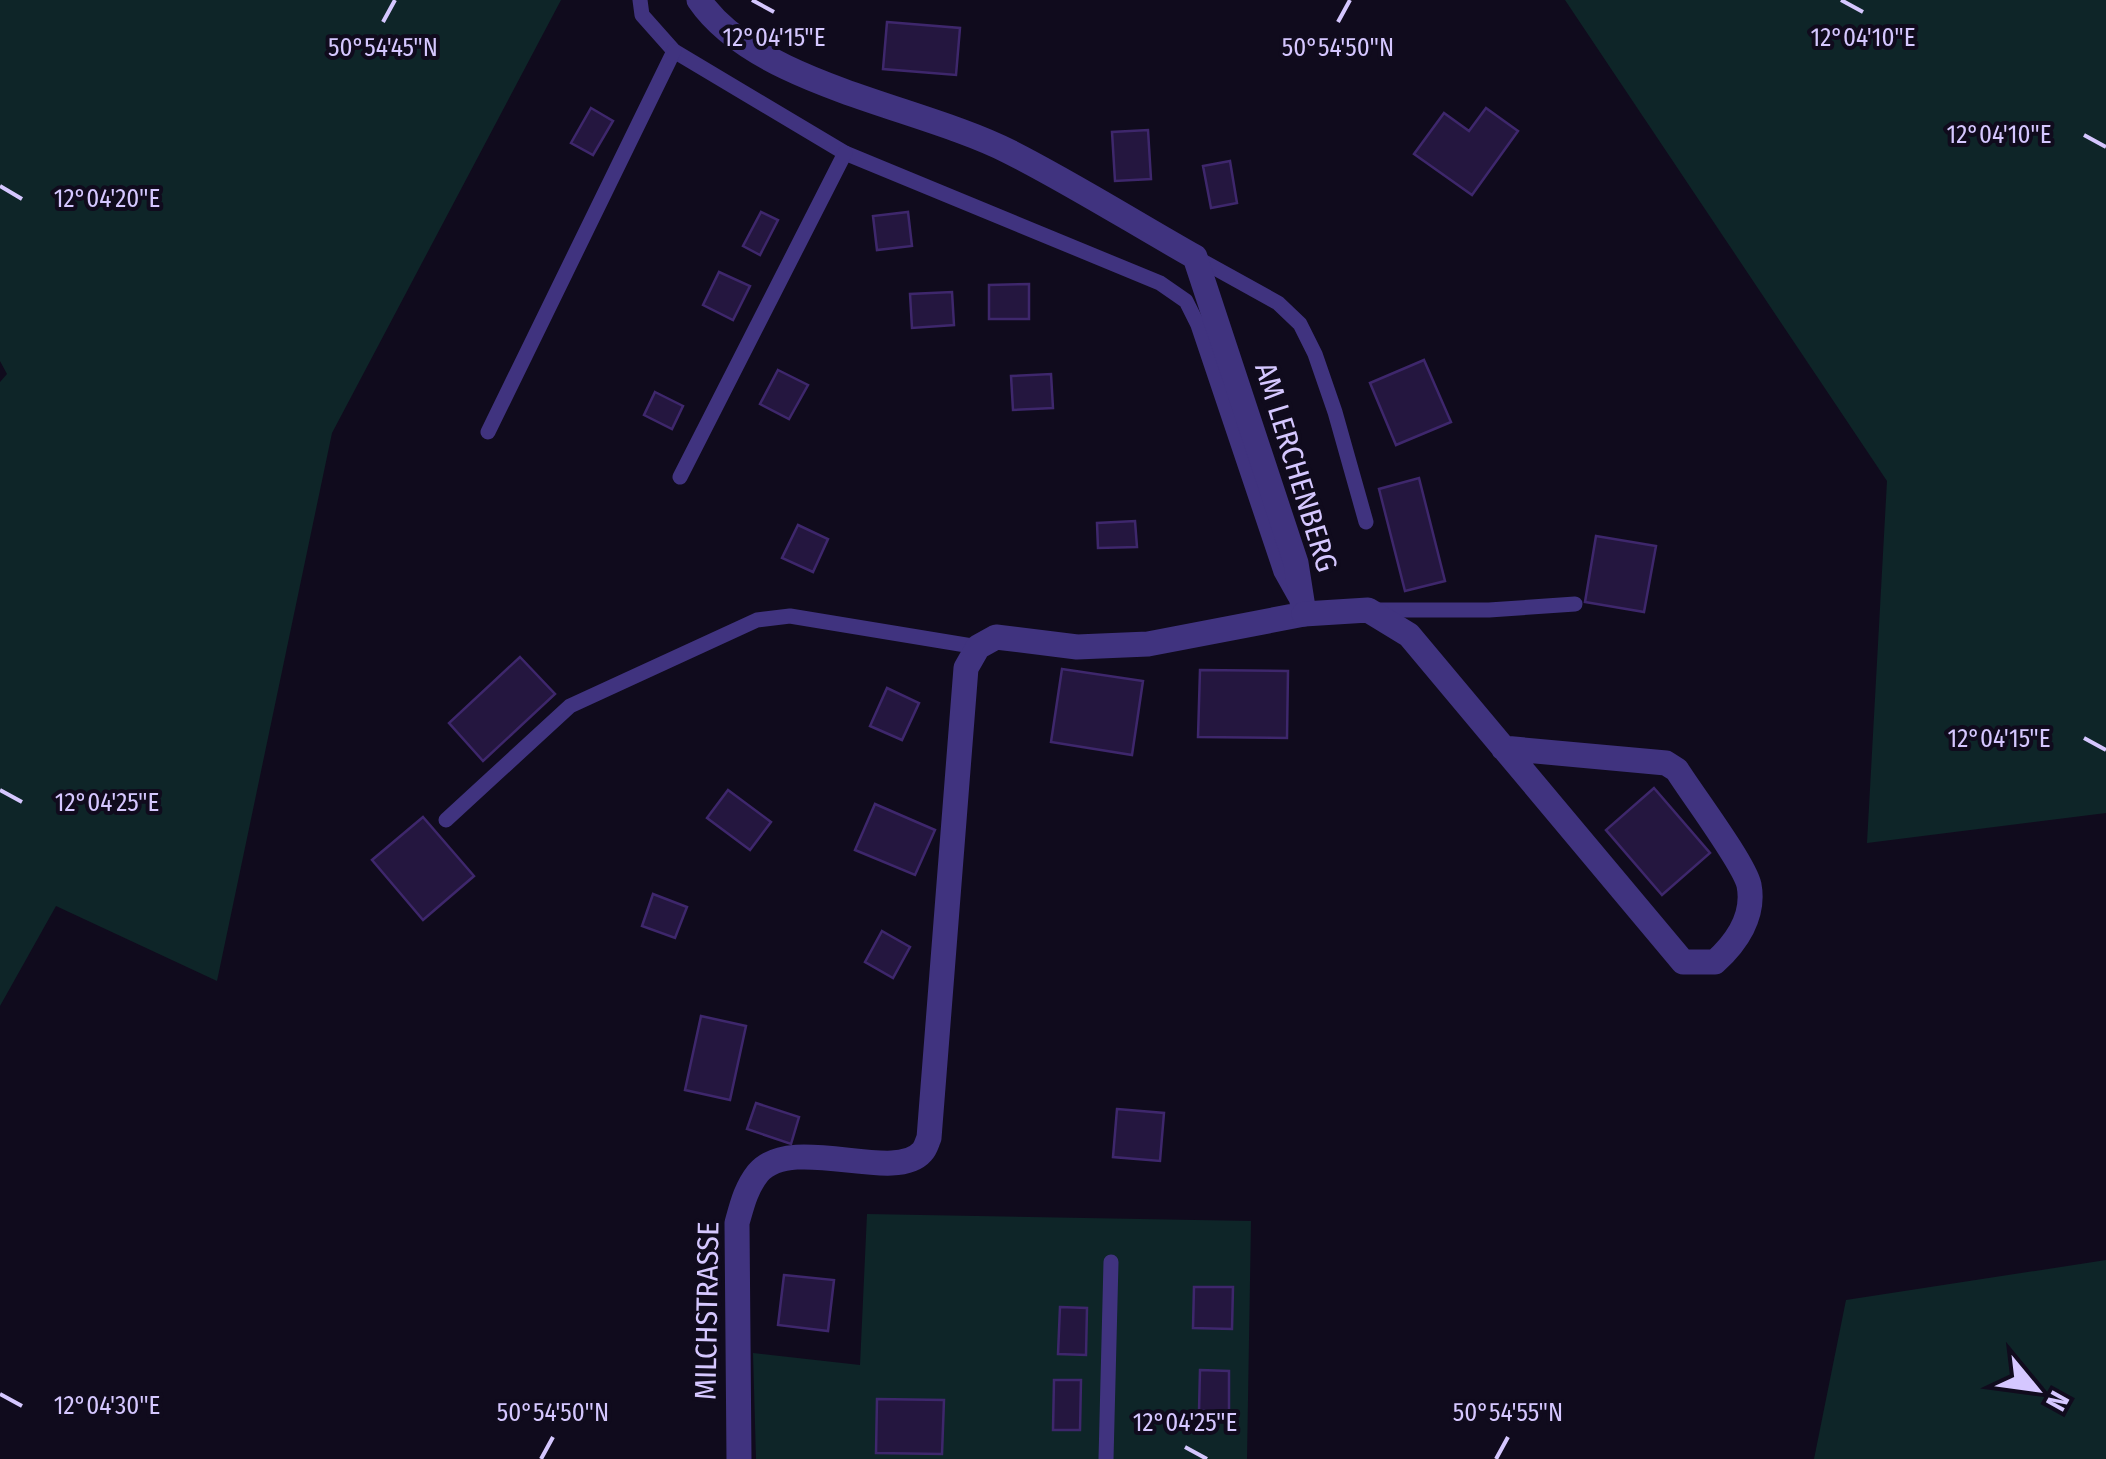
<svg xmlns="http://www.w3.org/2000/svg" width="2106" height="1459" viewBox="0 0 2106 1459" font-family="'Fira Sans Condensed',sans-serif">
	<rect width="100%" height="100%" fill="#100b1d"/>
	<g fill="#0e2528">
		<path d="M0 0H561L332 433 217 981 56 906 0 1006V382L7 374 0 361Z"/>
		<path d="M1565 0H2106V813L1867 843 1887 481Z"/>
		<path d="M867 1214 1251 1221 1247 1459H756L753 1353 860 1365Z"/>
		<path d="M2106 1260V1459H1814L1846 1300Z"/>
	</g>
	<g fill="#24163f" stroke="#3e276c" stroke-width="2.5">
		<path d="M887 22 960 28 956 75 883 69Z"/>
		<path d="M591 108 613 121 593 155 571 143Z"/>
		<path d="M1486 108 1518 131 1472 195 1414 154 1444 113 1469 131Z"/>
		<path d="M1148 130 1151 179 1115 181 1112 132Z"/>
		<path d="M1230 161 1237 203 1211 208 1203 166Z"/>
		<path d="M761 212 778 220 760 255 743 246Z"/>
		<path d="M908 212 912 246 877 250 873 216Z"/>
		<path d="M719 272 750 286 733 320 703 305Z"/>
		<path d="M1029 284V319H989V285Z"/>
		<path d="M952 292 954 325 912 328 910 294Z"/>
		<path d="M1424 360 1451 422 1396 445 1370 383Z"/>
		<path d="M778 370 808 385 789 419 760 404Z"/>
		<path d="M1051 374 1053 408 1013 410 1011 376Z"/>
		<path d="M655 392 683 406 672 429 644 415Z"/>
		<path d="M1419 478 1445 581 1405 591 1379 489Z"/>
		<path d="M1135 521 1137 547 1098 548 1097 523Z"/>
		<path d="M798 525 828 539 813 572 782 558Z"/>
		<path d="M1596 536 1656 546 1644 612 1585 602Z"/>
		<path d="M520 657 555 694 483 761 449 723Z"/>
		<path d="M1062 669 1143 681 1132 755 1051 742Z"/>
		<path d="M1200 670 1288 671 1287 738 1198 737Z"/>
		<path d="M887 688 919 703 902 740 870 726Z"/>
		<path d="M1654 788 1710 853 1662 895 1606 830Z"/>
		<path d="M728 790 771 822 750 850 707 818Z"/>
		<path d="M875 804 935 830 915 875 855 850Z"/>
		<path d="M423 817 474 876 423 920 372 860Z"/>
		<path d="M653 894 687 907 675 938 642 926Z"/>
		<path d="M882 931 910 947 893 978 865 962Z"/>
		<path d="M701 1016 746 1026 730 1100 685 1090Z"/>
		<path d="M756 1103 799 1117 791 1144 747 1129Z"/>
		<path d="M1117 1109 1164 1113 1160 1161 1113 1157Z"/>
		<path d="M784 1275 834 1280 828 1331 778 1325Z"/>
		<path d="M1194 1287H1233L1232 1329 1193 1328Z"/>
		<path d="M1060 1307 1087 1308 1086 1355 1058 1354Z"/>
		<path d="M1200 1370 1229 1371V1411H1199Z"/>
		<path d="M1054 1380H1081L1080 1430H1053Z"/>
		<path d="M877 1399 944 1400 942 1454 876 1453Z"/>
	</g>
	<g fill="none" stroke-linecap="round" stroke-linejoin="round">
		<g stroke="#40337f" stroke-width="15">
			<path d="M640 0 642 15 674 51 845 153 1160 283 1186 301 1198 325 1281 572 1295 597"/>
			<path d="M1195 257 1278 303 1300 324 1315 354 1335 412 1366 522"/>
			<path d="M488 432 674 51"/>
			<path d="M680 477 845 153"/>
			<path d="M1372 610H1489L1575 604"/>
			<path d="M446 820 570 706 757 620 790 616 978 647"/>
			<path d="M1106 1459 1111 1262"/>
		</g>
		<g stroke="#40337f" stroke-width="25">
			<path d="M699 0C757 85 920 106 1010 152 1073 184 1133 222 1195 257L1296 563 1304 614 1148 644 1077 647 996 637 978 647 966 668 929 1138C927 1142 926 1148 922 1152 894 1184 792 1133 758 1173 746 1188 742 1205 737 1223L739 1459"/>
			<path d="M1304 614 1368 610 1409 635 1683 962H1715C1736 943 1755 916 1749 885 1744 863 1692 794 1677 770L1666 763 1503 748"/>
		</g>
	</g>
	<path fill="none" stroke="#d5c7ff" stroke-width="4" d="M752 0 774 12M1841 0 1863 12M383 22 395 0M1338 22 1350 0M2084 135 2106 147M0 186 22 199M2084 738 2106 750M0 790 22 802M0 1394 22 1406M1185 1447 1207 1459M541 1459 553 1437M1496 1459 1508 1437"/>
	<g text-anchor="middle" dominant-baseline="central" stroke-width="8" stroke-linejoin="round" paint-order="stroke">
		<g font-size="30" fill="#d5c7ff" stroke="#100b1d">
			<text transform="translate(1296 467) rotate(73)">AM LERCHENBERG</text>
			<text transform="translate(707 1311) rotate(-89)">MILCHSTRASSE</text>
		</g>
	</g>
	<g font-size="25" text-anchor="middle" fill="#d5c7ff" stroke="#100b1d" stroke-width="8" stroke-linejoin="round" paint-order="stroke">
		<text x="774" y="46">12°04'15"E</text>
		<text x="1863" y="46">12°04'10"E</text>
		<text x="383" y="56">50°54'45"N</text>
		<text x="1338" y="56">50°54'50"N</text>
		<text x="1999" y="143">12°04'10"E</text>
		<text x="107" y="207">12°04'20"E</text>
		<text x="1999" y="747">12°04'15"E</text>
		<text x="107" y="811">12°04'25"E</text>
		<text x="107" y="1414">12°04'30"E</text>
		<text x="553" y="1421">50°54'50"N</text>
		<text x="1508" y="1421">50°54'55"N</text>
		<text x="1185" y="1431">12°04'25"E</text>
	</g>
	<g transform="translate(2036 1389) rotate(119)" stroke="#100b1d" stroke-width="8" paint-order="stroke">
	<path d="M0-8L18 38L0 25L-18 38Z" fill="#d5c7ff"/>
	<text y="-15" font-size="28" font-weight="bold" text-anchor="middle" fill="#d5c7ff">N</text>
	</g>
</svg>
